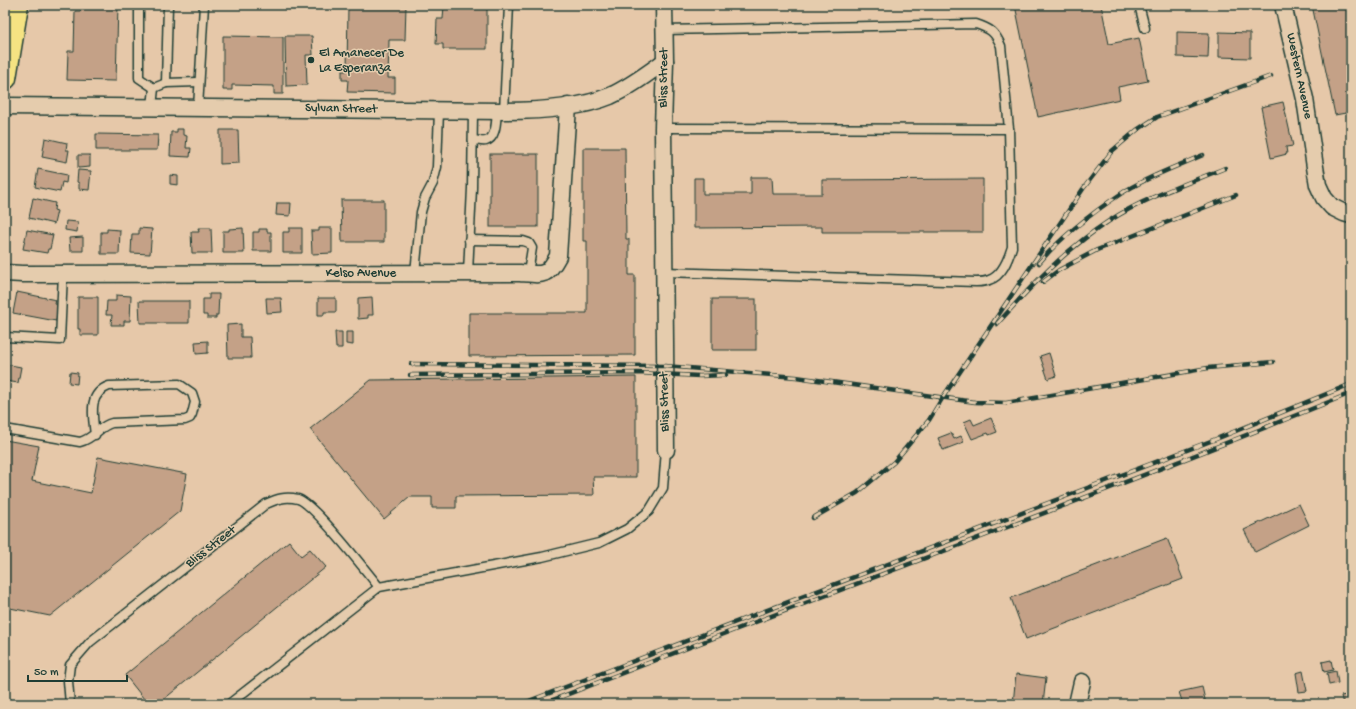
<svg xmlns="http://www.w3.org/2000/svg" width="1356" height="709" viewBox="0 0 1356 709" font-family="'Gochi Hand',sans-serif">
	<rect width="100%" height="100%" fill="#e6c8a9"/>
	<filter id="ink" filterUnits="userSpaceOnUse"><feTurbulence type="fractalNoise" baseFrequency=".025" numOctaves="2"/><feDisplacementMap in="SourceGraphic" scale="8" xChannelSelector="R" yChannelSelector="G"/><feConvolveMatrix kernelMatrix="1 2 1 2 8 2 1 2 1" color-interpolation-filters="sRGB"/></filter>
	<g filter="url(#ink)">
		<g fill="#c4a187" stroke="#1f3d34">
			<path d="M82 5H118L116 81 67 80 68 51H74L75 11H81Z"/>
			<path d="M376 5H406L405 40H389L388 78H395V93L347 92 348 80H342V71H347L348 6 376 7Z"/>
			<path d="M444 5H487V49H443V44H436L437 19H443Z"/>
			<path d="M1015 5H1101L1109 44 1139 38 1148 81 1118 87 1120 99 1038 117Z"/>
			<path d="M1312 5H1351V112L1335 115Z"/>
			<path d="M1177 32 1209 33 1208 58 1177 57Z"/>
			<path d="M1219 32 1250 33V58L1219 57Z"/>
			<path d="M223 36 283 37V94H274V86L232 85V90H223Z"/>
			<path d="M285 36H312L313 55H306L307 85 286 86Z"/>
			<path d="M1283 102 1293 146 1286 147 1287 154 1271 158 1261 107Z"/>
			<path d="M177 129H183V135L187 136 186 148H191L190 157 170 156 171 132H177Z"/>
			<path d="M220 130H238L239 163 220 164Z"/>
			<path d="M96 134 158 135 157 150H96Z"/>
			<path d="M45 138 67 143 66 150H69L67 162 42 157Z"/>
			<path d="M583 148H625L626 239H629V275H635V355L469 356V313H587V241H583Z"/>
			<rect x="490" y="154" width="48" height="73"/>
			<path d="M78 155H90V167L78 168Z"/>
			<path d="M38 169 67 175 66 183 62 182 60 192 35 187Z"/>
			<path d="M78 170 91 171 89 190 79 189V183L77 182Z"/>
			<path d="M170 175 178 176V185L170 184Z"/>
			<path d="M751 177H772L773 194H822V180L983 179V232H822V227L694 228V178H703V194H751Z"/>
			<path d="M33 198 55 203 54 210 57 211 54 224 29 218Z"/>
			<path d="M341 200H384V242H342Z"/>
			<path d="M277 203H291L290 216 276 215Z"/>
			<path d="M66 221 78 222 77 232 65 230Z"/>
			<path d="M139 228 152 229 150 254 131 253 132 234H139Z"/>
			<path d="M198 228H211L212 253H192L191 232H199Z"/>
			<path d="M243 228 244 253H223V231H229V229Z"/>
			<path d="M289 228H302V253H283V232H289Z"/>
			<path d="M319 228H332V253L312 254 311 231H319Z"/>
			<path d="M107 229 120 230 119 254H101V232H107Z"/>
			<path d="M259 229H267V232H271V251H253V232H259Z"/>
			<path d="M27 230 53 235 50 249H48L47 253 23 249Z"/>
			<path d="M83 237V251H70L69 238Z"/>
			<path d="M17 292 56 300 55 304 59 305 56 321 13 313Z"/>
			<path d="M209 294H219L218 315H216V318H207V315H203V299H209Z"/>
			<path d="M116 295 131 296 130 321H124V325H111L112 315H106L107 301H116Z"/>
			<path d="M78 297H98V335H80V329H78Z"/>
			<path d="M372 297 373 315H368V318L358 319V298Z"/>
			<path d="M266 298H281L282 312 267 313Z"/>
			<path d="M318 298H336V312H324V315H318Z"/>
			<rect x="712" y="299" width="44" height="51"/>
			<path d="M139 301H189V323H140Z"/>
			<path d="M241 324V337H250L251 358H228L227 325Z"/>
			<path d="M335 332H342V348H336Z"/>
			<path d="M346 332H353V345L346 344Z"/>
			<path d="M208 341V353L196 354 195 342Z"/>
			<path d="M1049 353 1056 376 1048 379 1040 356Z"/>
			<path d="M5 364 21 367 18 383 6 381 5 386Z"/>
			<path d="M70 372 78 373 77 384 69 383Z"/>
			<path d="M636 377V477H593L594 495 456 496V508H432V497H410L384 519 310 429 371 380Z"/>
			<path d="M991 418 997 432 989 435 988 433 972 439 964 422 971 419 974 425Z"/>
			<path d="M951 433 954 439 961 436 964 442 943 450 938 438Z"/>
			<path d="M5 440 39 446 32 481 91 493 98 457 187 474 180 511 50 616 5 607Z"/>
			<path d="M1299 504 1309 525 1255 552 1244 530Z"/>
			<path d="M1167 538 1183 579 1026 639 1011 598Z"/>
			<path d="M289 541 301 556 310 549 326 567 158 704H148L125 675Z"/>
			<path d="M1331 660 1333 670 1324 672 1322 662Z"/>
			<path d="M1303 671 1307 691 1299 692 1296 673Z"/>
			<path d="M1336 671 1338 683 1329 685 1327 673Z"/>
			<path d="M1016 674 1046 678 1043 704H1013Z"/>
			<path d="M1202 687 1206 704H1177V702L1182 701 1179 692Z"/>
			<path d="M5 688 11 704H5Z"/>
			<path d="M1351 694V704H1343L1341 696Z"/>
			<path d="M1328 700 1329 704H1313V702Z"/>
		</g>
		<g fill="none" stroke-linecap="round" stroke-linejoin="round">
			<g stroke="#1f3d34" stroke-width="11">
				<g id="service">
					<path d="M139 5V78L154 88"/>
					<path d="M1139 5 1145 28"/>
					<path d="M664 30 976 24C991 29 995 32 1001 46L1009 129"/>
					<path d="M166 83 168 5"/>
					<path d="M154 88 166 83 199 82"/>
					<path d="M152 107 154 88"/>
					<path d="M198 108 204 5"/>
					<path d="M504 111 509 5"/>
					<path d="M663 128 1009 129 1012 247C1008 260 1002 276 989 280 985 282 980 282 976 282L664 272"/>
					<path d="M473 140C477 140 482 142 486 141 497 138 496 119 497 111"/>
					<path d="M469 240 523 241 529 243 532 248 528 273"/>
					<path d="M415 273 421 212 425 198 433 183 437 167 439 110"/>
					<path d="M468 273 472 188 473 111"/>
					<path d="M5 337 60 340 63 273"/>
					<path d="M5 429 80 442C95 438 99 426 112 423L185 420 190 418 192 414 195 402 192 393 179 384 109 386C87 394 93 416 95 435"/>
					<path d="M70 704 68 681 70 665 90 642 266 504C277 499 285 496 298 499 313 503 366 571 379 587"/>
					<path d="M229 704 379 587 542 557 599 543 627 529 649 511 663 488 666 450"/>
				</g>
			</g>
			<g stroke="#1f3d34" stroke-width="19">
				<g id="minor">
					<path d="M664 5 665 61 663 128 666 450"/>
					<path d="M1283 5 1305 99 1315 167 1318 185 1324 198 1332 207 1344 213 1351 215"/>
					<path d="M5 106 504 111C536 111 581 108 610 96 630 87 647 74 665 61"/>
					<path d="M5 273 22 274 520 273C543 275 547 277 558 256L568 106"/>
					<path d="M1077 704 1082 682"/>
				</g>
			</g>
			<g stroke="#1f3d34" stroke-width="25">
				<path id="primary" d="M5 78 17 5"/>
			</g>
			<use href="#service" stroke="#e5ccad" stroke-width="8"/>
			<use href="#minor" stroke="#e5ccad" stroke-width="16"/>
			<use href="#primary" stroke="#f5e382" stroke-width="22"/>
			<g stroke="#1f3d34" stroke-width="4.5">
				<g id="rail">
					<path d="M1039 263C1060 238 1095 211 1122 193 1147 177 1176 167 1203 155"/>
					<path d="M1043 282 1059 270 1097 250 1236 195"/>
					<path d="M997 324C1031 286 1066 249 1109 221 1144 198 1186 184 1225 168"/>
					<path d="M411 364 665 366 796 377 975 402 1006 403 1208 368 1273 362"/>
					<path d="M410 375 638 373 700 376 726 375"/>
					<path d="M813 518 857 493 894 462 929 420 943 397 1083 189 1112 151 1137 130 1157 117 1271 76"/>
					<path d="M521 704 1216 439 1351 384"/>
					<path d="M543 704C811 598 1084 502 1351 393"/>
				</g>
			</g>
			<use href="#rail" stroke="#e5ccad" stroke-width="3" stroke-dasharray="9" stroke-linecap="butt"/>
		</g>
	</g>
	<circle fill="#1f3d34" stroke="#e5ccad" stroke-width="1.5" cx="311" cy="60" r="4"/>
	<g text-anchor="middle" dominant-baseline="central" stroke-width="3" stroke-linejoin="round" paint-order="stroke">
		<g font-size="13" fill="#1f3d34" stroke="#e5ccad" text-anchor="start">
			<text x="319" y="53">El Amanecer De<tspan x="319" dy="15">La Esperanza</tspan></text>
		</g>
		<g font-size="13" fill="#1f3d34" stroke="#e5ccad">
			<text transform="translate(1299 76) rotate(78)">Western Avenue</text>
			<text transform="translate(664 78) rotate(-89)">Bliss Street</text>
			<text transform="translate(341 109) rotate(1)">Sylvan Street</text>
			<text x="361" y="273">Kelso Avenue</text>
			<text transform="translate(665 402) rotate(-91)">Bliss Street</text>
			<text transform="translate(211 547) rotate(-38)">Bliss Street</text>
		</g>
	</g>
	<rect width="1356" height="709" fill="none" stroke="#e5ccad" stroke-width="20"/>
	<rect x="10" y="10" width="1336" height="689" fill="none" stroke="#1f3d34" stroke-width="1.5" filter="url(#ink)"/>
	<path d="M28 675v6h99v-6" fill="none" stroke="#1f3d34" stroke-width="2"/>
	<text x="34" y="675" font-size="12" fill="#1f3d34" stroke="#e5ccad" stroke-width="3" paint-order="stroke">50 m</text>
</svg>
